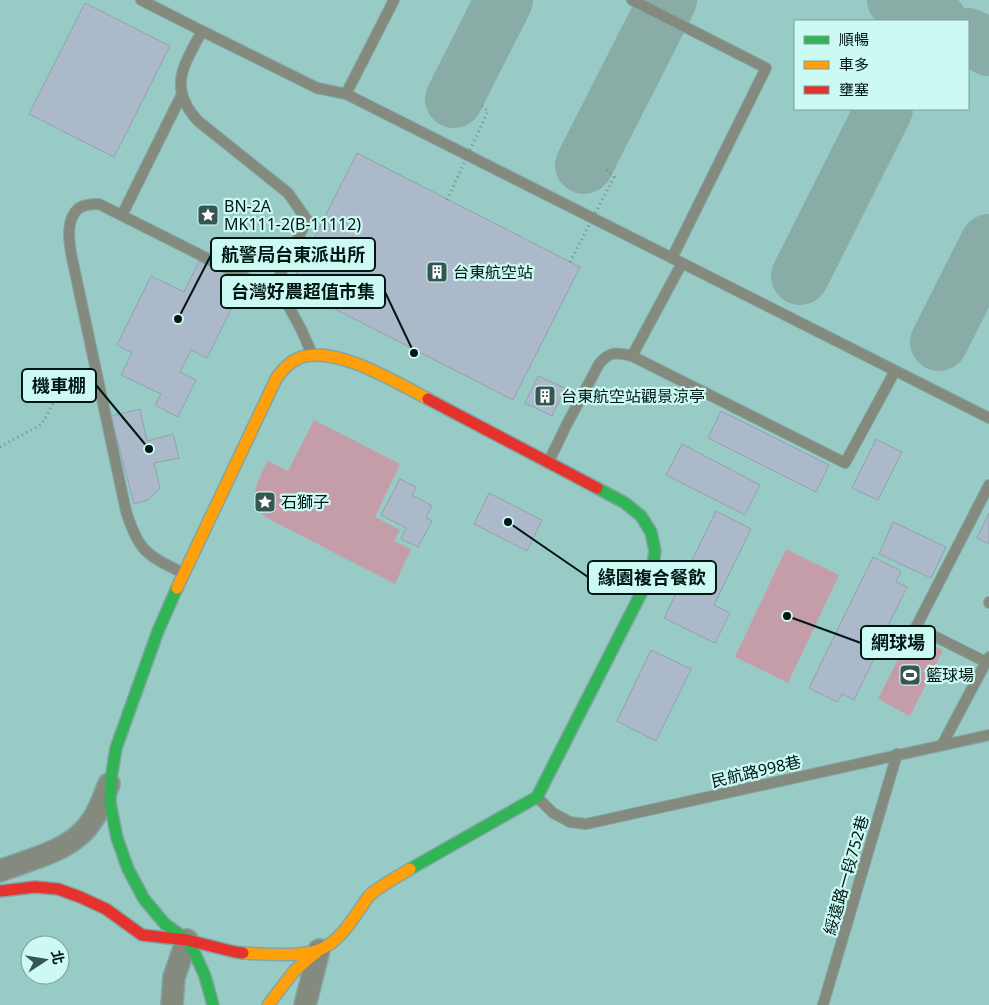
<svg xmlns="http://www.w3.org/2000/svg" width="989" height="1005" viewBox="0 0 989 1005" font-family="'Noto Sans','Noto Sans TC',sans-serif">
	<rect width="100%" height="100%" fill="#99cbc6"/>
	<g fill="#c49da9">
		<path d="M314 420 400 464 375 517 400 530 394 541 411 549 395 584 267 518C244 502 258 481 268 461L288 471Z"/>
		<path d="M786 549 839 575 788 683 735 657Z"/>
		<path d="M911 634 943 650 910 716 878 699Z"/>
	</g>
	<g fill="none" stroke-linecap="round" stroke-linejoin="round">
		<g stroke="#8aaca6" stroke-width="58">
			<path d="M896 0 938 21"/>
			<path d="M968 37 989 47"/>
			<path d="M454 99 504 0"/>
			<path d="M584 165 668 0"/>
			<path d="M800 276 884 109"/>
			<path d="M939 342 989 243"/>
		</g>
	</g>
	<g fill="#acb9ca" stroke="#91a2aa">
		<path d="M85 3 170 46 114 157 29 114Z"/>
		<path d="M357 153 580 267 513 400 290 286Z"/>
		<path d="M199 261 244 283 207 358 191 350 180 372 196 380 178 417 155 405 161 394 121 375 132 353 117 345 151 276 184 292Z"/>
		<path d="M538 376 565 388 552 416 525 403Z"/>
		<path d="M140 409 147 441 173 434 179 458 154 463 160 488 148 500 134 504 111 416Z"/>
		<path d="M721 411 829 465 816 492 708 438Z"/>
		<path d="M876 439 902 452 878 500 852 488Z"/>
		<path d="M682 444 760 485 745 515 666 475Z"/>
		<path d="M400 479 416 487 412 495 432 506 426 518 432 521 418 547 401 539 406 528 381 515Z"/>
		<path d="M489 493 542 520 527 551 474 524Z"/>
		<path d="M716 511 751 529 714 605 730 613 715 643 664 618Z"/>
		<path d="M989 513V544L977 538Z"/>
		<path d="M893 522 946 547 931 578 879 554Z"/>
		<path d="M873 557 901 571 896 582 907 587 883 636 872 630 867 640 880 646 854 700 842 694 837 702 809 688Z"/>
		<path d="M651 650 691 669 656 741 617 721Z"/>
	</g>
	<g fill="none" stroke-linecap="round" stroke-linejoin="round">
		<g stroke="#82a6a3" stroke-width="12">
			<g id="lane">
				<path d="M141 0 202 31C184 65 167 87 198 121L288 193 307 220 272 291"/>
				<path d="M632 0 766 68 672 258"/>
				<path d="M202 31 317 88 346 94 682 263"/>
				<path d="M346 94 394 0"/>
				<path d="M122 215 181 96"/>
				<path d="M632 356 682 263 989 418"/>
				<path d="M549 461 566 426 599 364C610 351 616 352 632 356L845 463 895 371"/>
				<path d="M989 485 916 627 986 662 989 657"/>
				<path d="M181 572C146 555 138 550 126 511L72 258C69 243 65 219 79 208 85 204 93 204 99 204L272 291 289 307 301 329 312 354"/>
				<path d="M989 602V603"/>
				<path d="M942 745 986 662 989 663"/>
				<path d="M538 798 553 813 570 822 586 824 989 735"/>
				<path d="M823 1005 897 754"/>
			</g>
		</g>
		<g stroke="#82a6a3" stroke-width="24">
			<g id="street">
				<path d="M0 871C32 858 74 851 93 819 100 809 104 795 109 784"/>
				<path d="M172 1005 174 977 187 940"/>
				<path d="M305 1005 319 950"/>
			</g>
		</g>
		<g stroke="#82a6a3" stroke-width="14">
			<g id="fast">
				<path d="M177 588 158 631 116 748 111 779 110 803 117 838 128 869 144 899 165 924 187 940 196 956 205 976 213 1005"/>
				<path d="M410 869 537 797 652 572 655 551 651 532 641 516 625 503 597 488"/>
			</g>
		</g>
		<g stroke="#82a6a3" stroke-width="14">
			<g id="slow">
				<path d="M177 588 277 377C283 370 288 363 297 359 331 342 397 383 428 399"/>
				<path d="M243 953C264 954 300 957 319 950 339 942 350 923 362 906 365 902 367 897 371 894 383 884 397 877 410 869"/>
				<path d="M268 1005 295 970 319 950"/>
			</g>
		</g>
		<g stroke="#82a6a3" stroke-width="14">
			<g id="jam">
				<path d="M428 399 597 488"/>
				<path d="M0 891 35 887 58 889 80 897 106 909 142 935 187 940 235 952 243 953"/>
			</g>
		</g>
		<path stroke="#7c8b83" stroke-width="3" stroke-dasharray="1 4" stroke-linecap="butt" d="M0 447 42 424 59 392"/>
		<use href="#lane" stroke="#858a7f" stroke-width="10"/>
		<use href="#street" stroke="#858a7f" stroke-width="21"/>
		<use href="#fast" stroke="#30b455" stroke-width="11"/>
		<use href="#slow" stroke="#ff9f0a" stroke-width="11"/>
		<use href="#jam" stroke="#e5322d" stroke-width="11"/>
		<g stroke="#7c8b83" stroke-width="3" stroke-dasharray="1 4" stroke-linecap="butt">
			<path d="M447 200 488 111 480 104"/>
			<path d="M570 262 614 177 605 168"/>
		</g>
	</g>
	<defs>
		<g id="sight-square" transform="scale(1.125)"><rect x="-9" y="-9" width="18" height="18" rx="4" fill="#365652" stroke="#cdf9f3"/><path d="M0-6L1.8-2.2L6-1.7L2.9 1.2L3.7 5.4L0 3.3L-3.7 5.4L-2.9 1.2L-6-1.7L-1.8-2.2Z" fill="#fff"/></g>
		<g id="building-square" transform="scale(1.125)"><rect x="-9" y="-9" width="18" height="18" rx="4" fill="#365652" stroke="#cdf9f3"/><path d="M-4-6H4V6H1V3H-1V6H-4ZM-2.5-4.3h1.7v1.8h-1.7ZM.8-4.3h1.7v1.8H.8ZM-2.5-1h1.7V.8h-1.7ZM.8-1h1.7V.8H.8Z" fill="#fff"/></g>
		<g id="stadium-square" transform="scale(1.125)"><rect x="-9" y="-9" width="18" height="18" rx="4" fill="#365652" stroke="#cdf9f3"/><path d="M0-5a6.5 5 0 1 0 0 10a6.5 5 0 1 0 0-10ZM-3.5-1.8h7v3.6h-7Z" fill="#fff"/></g>
	</defs>
	<g fill-rule="evenodd">
		<use href="#sight-square" x="208" y="215"/>
		<use href="#building-square" x="437" y="272"/>
		<use href="#building-square" x="545" y="396"/>
		<use href="#sight-square" x="265" y="502"/>
		<use href="#stadium-square" x="910" y="675"/>
	</g>
	<g text-anchor="middle" dominant-baseline="central" stroke-width="4.5" stroke-linejoin="round" paint-order="stroke">
		<g font-size="16" fill="#001714" stroke="#cdf9f3" text-anchor="start">
			<text x="224" y="206">BN-2A<tspan x="224" dy="18">MK111-2(B-11112)</tspan></text>
			<text x="453" y="272">台東航空站</text>
			<text x="561" y="396">台東航空站觀景涼亭</text>
			<text x="281" y="502">石獅子</text>
			<text x="926" y="675">籃球場</text>
		</g>
		<g font-size="16" fill="#001714" stroke="#cdf9f3">
			<text transform="translate(756 771) rotate(-13)">民航路998巷</text>
			<text transform="translate(846 875) rotate(-74)">綏遠路一段752巷</text>
		</g>
	</g>
	<path fill="none" stroke="#001714" stroke-width="2" d="M178 319L211 255M414 353L385 292M149 449L96 385M508 522L588 577M787 616L861 643"/>
	<g fill="#001714" stroke="#cdf9f3" stroke-width="2">
		<circle cx="178" cy="319" r="5"/>
		<circle cx="414" cy="353" r="5"/>
		<circle cx="149" cy="449" r="5"/>
		<circle cx="508" cy="522" r="5"/>
		<circle cx="787" cy="616" r="5"/>
	</g>
	<g fill="#cdf9f3" stroke="#001714" stroke-width="2">
		<rect x="211" y="238" width="164" height="33" rx="5"/>
		<rect x="221" y="275" width="164" height="33" rx="5"/>
		<rect x="22" y="369" width="74" height="33" rx="5"/>
		<rect x="588" y="561" width="128" height="33" rx="5"/>
		<rect x="861" y="626" width="74" height="33" rx="5"/>
	</g>
	<g font-size="18" text-anchor="middle" font-weight="bold" fill="#001714">
		<text x="293" y="261">航警局台東派出所</text>
		<text x="303" y="298">台灣好農超值市集</text>
		<text x="59" y="392">機車棚</text>
		<text x="652" y="584">緣園複合餐飲</text>
		<text x="898" y="649">網球場</text>
	</g>
	<rect x="794" y="20" width="175" height="90" fill="#cdf9f3" stroke="#7b9f9a"/>
	<rect x="804" y="36" width="25" height="8" fill="#30b455" stroke="#7b9f9a"/>
	<text x="839" y="45" font-size="15" fill="#001714">順暢</text>
	<rect x="804" y="61" width="25" height="8" fill="#ff9f0a" stroke="#7b9f9a"/>
	<text x="839" y="70" font-size="15" fill="#001714">車多</text>
	<rect x="804" y="86" width="25" height="8" fill="#e5322d" stroke="#7b9f9a"/>
	<text x="839" y="95" font-size="15" fill="#001714">壅塞</text>
	<g transform="translate(45 960) rotate(78)"><circle r="24" fill="#cdf9f3" stroke="#7b9f9a"/>
	<path d="M0-4L9 19L0 12L-9 19Z" fill="#365652"/>
	<text y="-8" font-size="14" font-weight="bold" text-anchor="middle" fill="#001714">北</text>
	</g>
</svg>
